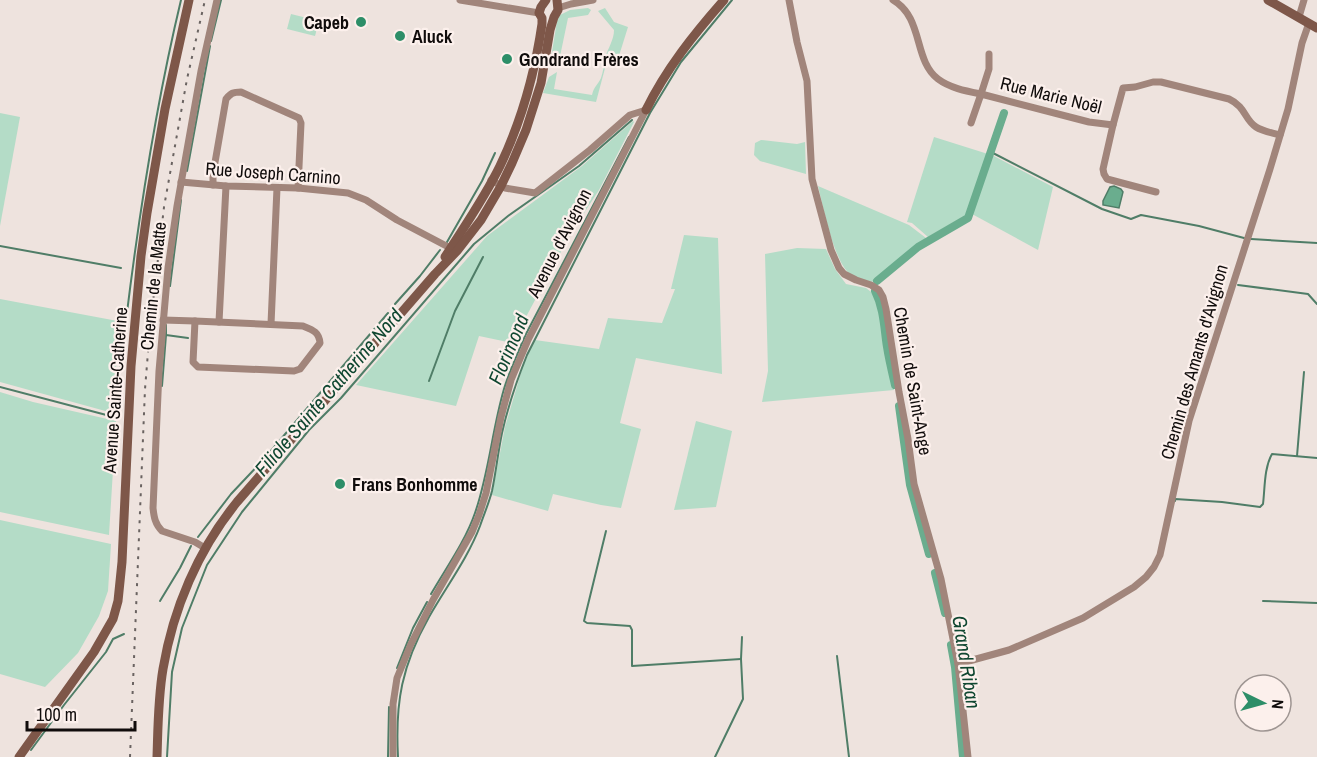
<svg xmlns="http://www.w3.org/2000/svg" width="1317" height="757" viewBox="0 0 1317 757" font-family="'Archivo Narrow',sans-serif">
	<rect width="100%" height="100%" fill="#eee3de"/>
	<g fill="#b4dcc7">
		<path d="M588 8 591 10 588 15 568 18 558 66 551 58 557 21 560 15 570 10Z"/>
		<path d="M605 8 614 22 628 27 618 59 608 57 596 102 543 93 549 77 557 72 554 89 592 95C594 86 598 85 601 78 603 72 604 65 605 58 608 48 614 40 614 30L598 11Z"/>
		<path d="M291 14 319 21 315 36 287 29Z"/>
		<path d="M0 113 20 117 0 226Z"/>
		<path d="M633 121 634 122 599 190 571 233 512 343 479 336 456 406 356 385 487 236 582 166Z"/>
		<path d="M934 137 988 154 966 215 928 237 912 223 907 222Z"/>
		<path d="M761 140 797 144 805 142 806 174 760 161 754 155 755 143Z"/>
		<path d="M992 155 1053 187 1038 250 972 214Z"/>
		<path d="M818 186 909 225 926 238 872 282C865 280 856 278 850 274 834 262 823 206 818 186Z"/>
		<path d="M684 235 718 238 722 374 636 358 620 423 641 429 621 508 601 505 553 494 548 511 492 495 505 427 523 366 535 340 599 349 608 318 662 323 675 289H671Z"/>
		<path d="M797 248 826 249 835 269 846 284 866 288 875 295 881 310 894 390 762 402 768 371 765 254Z"/>
		<path d="M0 299 123 322 109 412 0 382Z"/>
		<path d="M0 392 33 402 116 421 109 535 0 512Z"/>
		<path d="M696 421 732 431 716 507 674 510Z"/>
		<path d="M0 520 111 544 108 591 99 616 78 653 45 687 0 674Z"/>
	</g>
	<path fill="#6aad8e" stroke="#4f7d67" stroke-width="1.5" d="M1114 186 1121 189 1123 192 1119 208 1103 205V201L1110 187Z"/>
	<g fill="none" stroke-linecap="round" stroke-linejoin="round">
		<g stroke="#4f7d67" stroke-width="2">
			<path d="M211 41 221 0"/>
			<path d="M991 152 1102 209 1131 219 1141 215 1199 226 1244 238"/>
			<path d="M187 171 210 46"/>
			<path d="M1251 239 1317 243"/>
			<path d="M447 242 482 181 495 153"/>
			<path d="M0 246 121 268"/>
			<path d="M1238 285 1308 294 1317 304"/>
			<path d="M170 286 181 200"/>
			<path d="M395 304 420 276 440 250"/>
			<path d="M166 335V325"/>
			<path d="M429 381 455 311 483 257"/>
			<path d="M162 386 166 335 188 338"/>
			<path d="M0 387 114 417 115 388 119 381C133 253 151 125 181 0"/>
			<path d="M1297 456 1304 372"/>
			<path d="M1175 501V499L1222 502 1260 507 1263 504C1265 488 1264 468 1272 454L1317 458"/>
			<path d="M606 531 584 621 587 623 630 626 632 630V666L741 659"/>
			<path d="M198 537 231 494 264 459 388 313"/>
			<path d="M431 594C446 568 465 542 475 513 489 473 492 430 504 389 510 370 518 352 526 334L629 137"/>
			<path d="M160 601 180 568 191 546"/>
			<path d="M1263 601 1317 603"/>
			<path d="M837 656 849 757"/>
			<path d="M397 668 413 628 427 602"/>
			<path d="M31 750 64 705 106 652 113 639 124 634"/>
			<path d="M167 757 172 672 182 628 207 565 242 512 309 430 341 398 474 244 508 216 579 166 632 120"/>
			<path d="M388 757 389 707"/>
			<path d="M398 757C395 702 402 665 429 617 446 587 468 558 480 526 484 514 489 503 492 491 496 472 498 452 502 433 508 406 517 380 527 355L650 113 681 62 732 0"/>
			<path d="M715 757 743 699 741 659 742 637"/>
		</g>
		<g stroke="#6aad8e" stroke-width="8">
			<path d="M877 281 918 247 968 218 1004 113"/>
			<path d="M875 291C884 309 884 328 887 347 889 360 892 372 895 385"/>
			<path d="M899 406 910 485 929 554"/>
			<path d="M935 573 945 613"/>
			<path d="M951 645 955 667 963 757"/>
		</g>
		<g stroke="#a1857b" stroke-width="7">
			<path d="M460 0 539 13"/>
			<path d="M789 0 797 42 807 81 812 179 831 250 839 268 844 274 856 280 871 285 879 290 883 297 886 309 899 392 908 439 914 484 941 579 958 664 968 757"/>
			<path d="M893 0C924 18 913 60 938 79 950 88 966 91 981 94L989 69V54"/>
			<path d="M558 8 571 4 593 0"/>
			<path d="M1299 17 1304 0"/>
			<path d="M971 123 981 94 1089 122 1113 125 1123 88 1135 87 1153 82H1161L1229 99C1246 107 1244 119 1256 127 1262 131 1272 133 1280 135"/>
			<path d="M1113 125 1103 169 1104 174 1107 179 1156 192"/>
			<path d="M491 180 505 188 535 193 590 150 630 115 646 110"/>
			<path d="M181 182 226 186 298 188 348 193 366 200 397 220 454 250"/>
			<path d="M213 185V174L226 99C231 93 233 92 241 92L299 118 301 123 298 188"/>
			<path d="M163 320 195 321"/>
			<path d="M195 321 303 326C313 330 319 332 320 343L300 369 294 371 198 367 193 362Z"/>
			<path d="M219 322 226 186"/>
			<path d="M271 324 277 188"/>
			<path d="M205 548 195 542 162 531C155 524 154 517 153 508L159 371 168 268 177 206 201 71 217 0"/>
			<path d="M958 664 1009 650 1083 618 1134 587 1146 577 1154 567 1160 555 1189 421 1270 169 1288 109 1302 43 1309 23"/>
			<path d="M393 757V704L397 678 411 644 433 600 472 532 479 515 486 493 501 417 511 380 528 340 646 110"/>
		</g>
		<g stroke="#7e5749" stroke-width="9">
			<path d="M1268 0 1317 28"/>
			<path d="M646 110C666 69 694 34 724 0"/>
			<path d="M445 257C464 227 485 197 500 166 521 122 535 72 542 24V18L539 13 541 7 546 0"/>
			<path d="M19 757 94 652 113 619 118 601 122 562 131 366 141 256 147 213 165 109 189 0"/>
			<path d="M157 757C158 728 158 698 163 669 173 609 198 550 237 502L435 274 457 251 481 220 501 186 512 163 526 130 541 83 550 30 554 17 558 10 557 0"/>
		</g>
		<path stroke="#6a6361" stroke-width="2" stroke-dasharray="3 6" stroke-linecap="butt" d="M130 757 145 389 150 328 164 207 187 79 205 0"/>
	</g>
	<g fill="#2d8e68" stroke="#fcf0ec" stroke-width="2">
		<circle cx="361" cy="22" r="6"/>
		<circle cx="400" cy="36" r="6"/>
		<circle cx="507" cy="59" r="6"/>
		<circle cx="340" cy="484" r="6"/>
	</g>
	<g text-anchor="middle" dominant-baseline="central" stroke-width="4.5" stroke-linejoin="round" paint-order="stroke">
		<g font-size="18" font-weight="bold" fill="#100c0b" stroke="#fcf0ec" text-anchor="start">
			<text x="349" y="22" text-anchor="end">Capeb</text>
			<text x="412" y="36">Aluck</text>
			<text x="519" y="59">Gondrand Frères</text>
			<text x="352" y="484">Frans Bonhomme</text>
		</g>
		<g font-size="18" fill="#100c0b" stroke="#fcf0ec">
			<text transform="translate(1051 95) rotate(14)">Rue Marie Noël</text>
			<text transform="translate(273 173) rotate(4)">Rue Joseph Carnino</text>
			<text transform="translate(559 243) rotate(-63)">Avenue d'Avignon</text>
			<text transform="translate(153 286) rotate(-84)">Chemin de la Matte</text>
			<text transform="translate(1194 362) rotate(-74)">Chemin des Amants d'Avignon</text>
			<text transform="translate(913 381) rotate(80)">Chemin de Saint-Ange</text>
			<text transform="translate(115 390) rotate(-86)">Avenue Sainte-Catherine</text>
		</g>
		<g font-size="20" font-style="italic" fill="#104731" stroke="#fcf0ec">
			<text transform="translate(508 349) rotate(-67)">Florimond</text>
			<text transform="translate(328 392) rotate(-49)">Filiole Sainte Catherine Nord</text>
			<text transform="translate(967 662) rotate(81)">Grand Riban</text>
		</g>
	</g>
	<g transform="translate(1263 703) rotate(95)"><circle r="28" fill="#fcf0ec" stroke="#9e9592" stroke-width="1.5"/>
	<path d="M0-4.5L10 22L0 15L-10 22Z" fill="#2d8e68"/>
	<text y="-9" font-size="16" font-weight="bold" text-anchor="middle" fill="#100c0b">N</text>
	</g>
	<path d="M27 721v9h108v-9" fill="none" stroke="#100c0b" stroke-width="3"/>
	<text x="36" y="721" font-size="18" fill="#100c0b" stroke="#fcf0ec" stroke-width="4.5" paint-order="stroke">100 m</text>
</svg>
